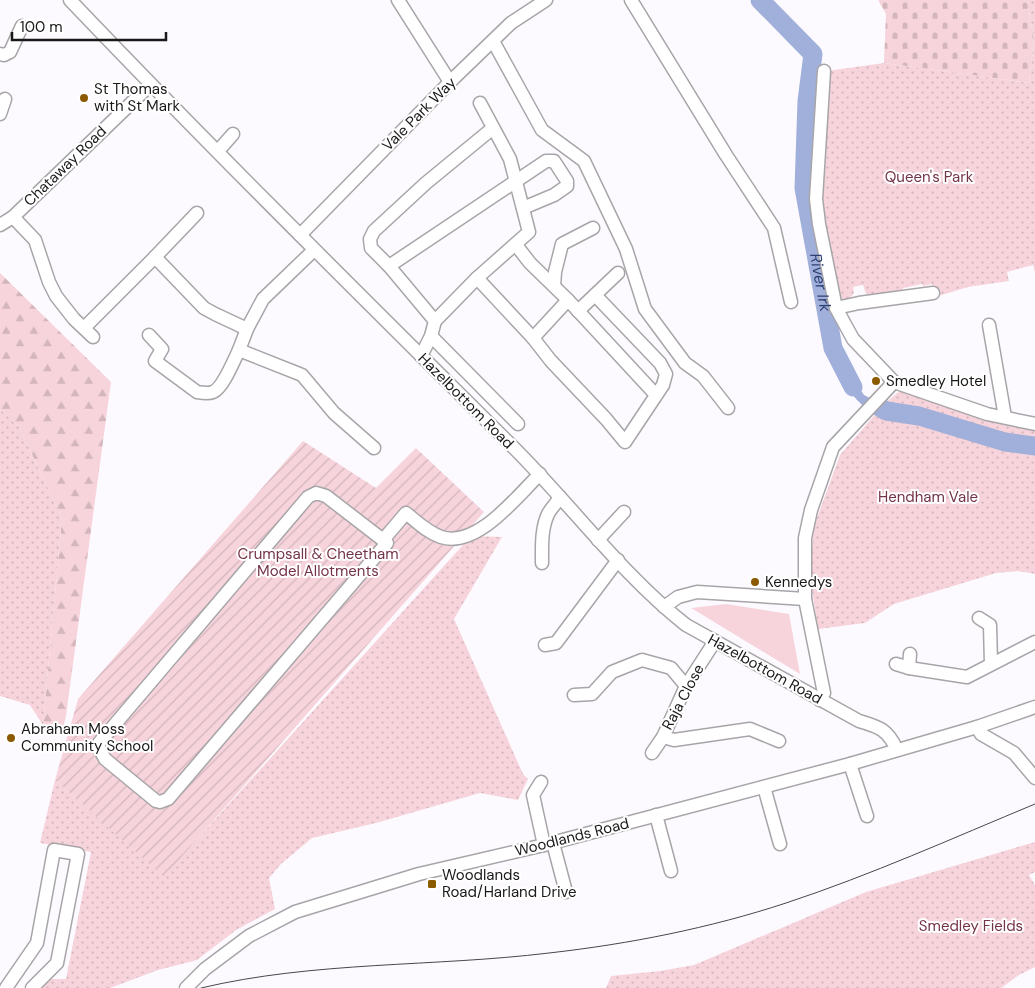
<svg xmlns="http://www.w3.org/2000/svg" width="1035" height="988" viewBox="0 0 1035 988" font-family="'DM Sans',sans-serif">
	<defs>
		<pattern id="forest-firs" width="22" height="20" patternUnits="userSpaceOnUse" patternTransform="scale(1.25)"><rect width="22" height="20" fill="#f7d4dc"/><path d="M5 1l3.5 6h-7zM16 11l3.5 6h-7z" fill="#d3b5bc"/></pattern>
		<pattern id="cemetery-stones" width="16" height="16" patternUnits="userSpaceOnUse" patternTransform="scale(1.25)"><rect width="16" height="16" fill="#f7d4dc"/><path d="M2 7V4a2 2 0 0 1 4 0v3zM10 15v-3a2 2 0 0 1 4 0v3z" fill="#d3b5bc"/></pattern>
		<pattern id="park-dots" width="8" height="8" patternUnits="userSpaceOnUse" patternTransform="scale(1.25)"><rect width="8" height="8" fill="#f7d4dc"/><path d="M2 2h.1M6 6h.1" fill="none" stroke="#d3b5bc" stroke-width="1.8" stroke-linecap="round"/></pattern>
		<pattern id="garden-furrows" width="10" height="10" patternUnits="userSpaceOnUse" patternTransform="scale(1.25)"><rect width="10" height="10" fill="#f7d4dc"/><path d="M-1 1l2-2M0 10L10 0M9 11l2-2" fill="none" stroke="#d3b5bc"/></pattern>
	</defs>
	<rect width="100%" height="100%" fill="#fdfaff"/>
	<path fill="#f7d4dc" d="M726 604 789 614 800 674 691 608Z"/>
	<path fill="url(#forest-firs)" d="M0 273 111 382 66 716 62 732 43 725 62 518 19 427 0 409Z"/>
	<path fill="url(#cemetery-stones)" d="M878 0H1027L1034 39 1029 83 884 63 886 14Z"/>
	<g fill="url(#park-dots)">
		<path d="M1027 0H1035V272L1033 265 1007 272 1009 281 968 287 935 297 932 284 923 286 922 284 903 288 902 290 870 296 866 294 863 285 853 287 854 293 849 299 840 300 821 216 827 71 884 63 1029 83 1034 39Z"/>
		<path d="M901 390 1035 428V574L1018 571 996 573 894 604 865 623 818 629 812 590V548L814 526 840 455 885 403Z"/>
		<path d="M0 409 19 427 62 518 43 725 30 705 0 696Z"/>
		<path d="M471 536 502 537 454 619 523 774 528 779 518 800 480 793 376 823 312 838 281 864 269 878 275 909 236 930 197 960 158 970 110 988H43L48 979H66L91 852 40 843 55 780 164 876Z"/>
		<path d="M1035 842V872L1029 875 1035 885V967L1019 975 1001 988H606L611 976 660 971 694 965 866 892Z"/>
	</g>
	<path fill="url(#garden-furrows)" d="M303 441 376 488 416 448 484 512 164 877 55 780 78 699Z"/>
	<path fill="#a0b0da" d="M844 365 864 395 890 408 904 407 900 416C862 416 854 398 835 368Z"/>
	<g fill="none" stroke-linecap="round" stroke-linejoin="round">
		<g stroke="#a0b0da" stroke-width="19">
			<path id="s1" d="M760 0 813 54 807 101 804 188 833 348 853 387"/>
			<path d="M878 406 886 411 919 416 1005 442 1035 446"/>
		</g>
		<g stroke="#a8a5a9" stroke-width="15">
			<g id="minor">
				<path d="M70 0C214 151 363 298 511 445 570 503 621 574 686 625L859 721C880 727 888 730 897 750"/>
				<path d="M398 0 450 82"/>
				<path d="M631 0 726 155 774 228 791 302"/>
				<path d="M493 41 542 130 584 161 626 249 645 309 685 363 703 376 728 408"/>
				<path d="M0 54 4 55 10 52 22 26"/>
				<path d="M824 71 816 199 819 224 836 308 853 339 894 382 987 414 1035 424"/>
				<path d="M0 114 5 99"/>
				<path d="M218 151 233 134"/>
				<path d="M13 217 35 240 49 282 56 296 74 319 93 337"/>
				<path d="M0 225 13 217 150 85"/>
				<path d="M300 235 455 77 511 23 546 0"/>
				<path d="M516 245 530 263 568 300 656 395"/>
				<path d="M155 257 197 213"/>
				<path d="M389 266 546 161H554L567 181V186L554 195 523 208"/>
				<path d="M477 278 533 338 551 361 606 419 625 442 663 385 666 374 660 363 595 295"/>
				<path d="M554 286 555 272 562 244 593 228"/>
				<path d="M836 308 859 303 933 293"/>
				<path d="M578 311 618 273"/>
				<path d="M435 321 389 266 371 248 370 239 374 231 426 183 493 128"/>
				<path d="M989 325 1005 417"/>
				<path d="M84 328 155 257 204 308 215 314 247 329 263 299 314 250"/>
				<path d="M247 329 239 350 302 375 334 413 374 448"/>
				<path d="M149 335 162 349 155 361 197 392C203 393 208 394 213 392 223 388 234 360 239 350"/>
				<path d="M431 336 518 424"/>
				<path d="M533 338 568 300"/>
				<path d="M421 356 431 336 435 321 477 278 529 232 510 159 480 103"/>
				<path d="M316 493 326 496 387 543 168 799 160 802 156 801 105 759 99 748V743L308 497Z"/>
				<path d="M383 540 406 513C417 522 427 532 441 537 477 549 517 496 540 474"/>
				<path d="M598 540 624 512"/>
				<path d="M542 563C542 547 541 529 548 514 551 508 557 503 560 497"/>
				<path d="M664 607 678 597 697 592 805 599"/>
				<path d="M979 618 990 625 991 664"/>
				<path d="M545 645 556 643 618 560"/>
				<path d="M896 664 909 668 967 677 1035 642"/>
				<path d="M909 668 910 654"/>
				<path d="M574 695 592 694 612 672 642 660 671 668 686 686"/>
				<path d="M820 700 824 693 805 599V538L811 510 833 447 894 382"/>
				<path d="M977 727 981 734 1014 753 1035 778"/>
				<path d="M663 737 674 740 750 729 779 741"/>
				<path d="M652 753 663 737 686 686 715 641"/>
				<path d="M850 764 867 816"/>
				<path d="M541 782 533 795 544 845"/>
				<path d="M764 787 780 844"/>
				<path d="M656 815 671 871"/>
				<path d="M553 843 566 892"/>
				<path d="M6 988 37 943 54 850 78 854 57 963 32 988"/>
				<path d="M186 988 205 969 249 936 295 912 419 874 544 845 850 764 977 727 1035 707"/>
			</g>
		</g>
		<use href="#minor" stroke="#fff" stroke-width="12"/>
		<path stroke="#484748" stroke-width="1" d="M201 988C315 961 434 967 549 953 629 944 710 928 786 903 871 875 953 838 1035 804"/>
	</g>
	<g fill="#8a5900" stroke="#fff" stroke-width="2">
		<circle cx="84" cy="98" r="5"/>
		<circle cx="876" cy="381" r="5"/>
		<circle cx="755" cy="582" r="5"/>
		<circle cx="11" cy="738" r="5"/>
		<rect x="427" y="879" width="10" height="10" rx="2.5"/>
	</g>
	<g text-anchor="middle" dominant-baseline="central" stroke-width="4" stroke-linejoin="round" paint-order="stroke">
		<g font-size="15" fill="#1a191a" stroke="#fff" text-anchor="start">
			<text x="94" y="89">St Thomas<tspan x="94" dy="17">with St Mark</tspan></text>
			<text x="886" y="381">Smedley Hotel</text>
			<text x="765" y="582">Kennedys</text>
			<text x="21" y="729">Abraham Moss<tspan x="21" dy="17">Community School</tspan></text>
			<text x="442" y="875">Woodlands<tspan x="442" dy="17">Road/Harland Drive</tspan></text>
		</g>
		<g font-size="15" fill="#1a191a" stroke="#fff">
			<text transform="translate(419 114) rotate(-45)">Vale Park Way</text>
			<text transform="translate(65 166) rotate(-44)">Chataway Road</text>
			<text transform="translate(466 401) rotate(45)">Hazelbottom Road</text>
			<text transform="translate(765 669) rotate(29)">Hazelbottom Road</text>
			<text transform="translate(683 697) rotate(-62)">Raja Close</text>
			<text transform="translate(572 837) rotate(-14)">Woodlands Road</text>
		</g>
		<g font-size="15" fill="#743448" stroke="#fff">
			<text x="929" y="177">Queen's Park</text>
			<text x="928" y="497">Hendham Vale</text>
			<text x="318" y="554">Crumpsall &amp; Cheetham<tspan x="318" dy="17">Model Allotments</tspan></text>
			<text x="971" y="926">Smedley Fields</text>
		</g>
		<g font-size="16" font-style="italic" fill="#2f4075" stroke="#fff">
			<text stroke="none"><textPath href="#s1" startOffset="306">River Irk</textPath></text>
		</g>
	</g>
	<path d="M12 32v8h154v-8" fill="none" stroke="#1a191a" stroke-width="2.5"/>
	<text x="20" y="32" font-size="15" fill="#1a191a" stroke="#ffffff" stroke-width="4" paint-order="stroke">100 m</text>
</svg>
